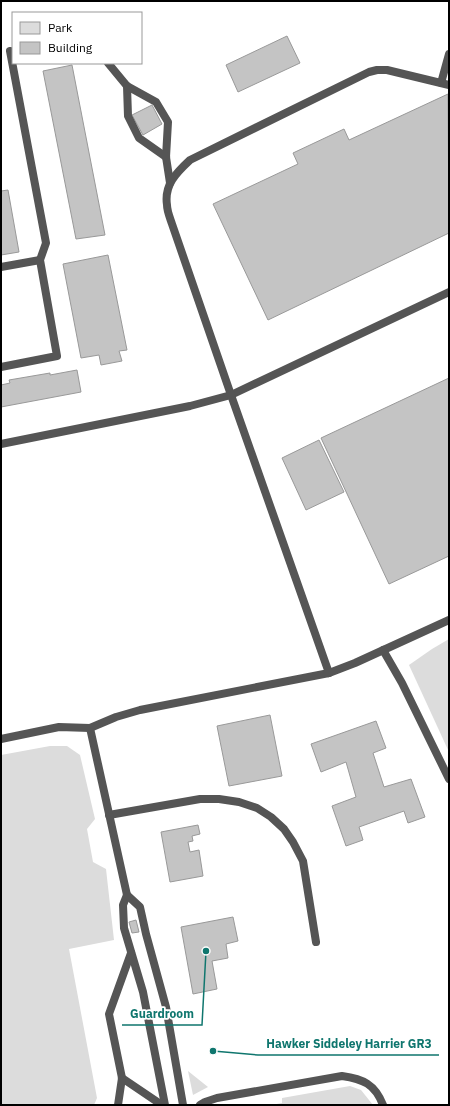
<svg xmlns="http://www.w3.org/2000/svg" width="450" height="1106" viewBox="0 0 450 1106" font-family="'IBM Plex Sans',sans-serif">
	<rect width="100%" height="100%" fill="#fff"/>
	<g fill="#dcdcdc">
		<path d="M449 639V752L409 665 432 649Z"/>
		<path d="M50 746H67L80 755 95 819 87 829 93 862 106 869 114 940 69 949 97 1098 94 1105H1V755Z"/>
		<path d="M188 1071 208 1087 193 1095Z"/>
		<path d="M350 1086 361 1090 373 1105H271L282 1103V1098Z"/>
	</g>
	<g fill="#c4c4c4" stroke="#999">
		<path d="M287 36 300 63 238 92 226 65Z"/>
		<path d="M72 65 105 235 76 239 43 71Z"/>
		<path d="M448 94 449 233 268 320 213 204 298 164 293 153 344 129 349 140Z"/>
		<path d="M152 105 162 124 143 135 132 115Z"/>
		<path d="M8 190 19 252 1 255V191Z"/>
		<path d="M108 255 127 350 119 351 122 361 101 365 99 355 81 358 63 264Z"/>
		<path d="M77 370 81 392 1 407V385L10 383 9 380 50 373V375Z"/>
		<path d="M449 378V556L389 584 321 438Z"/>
		<path d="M319 440 344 492 306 510 282 458Z"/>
		<path d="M270 715 282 776 229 786 217 726Z"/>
		<path d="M376 721 386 748 373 753 384 787 411 779 425 817 408 823 404 811 359 827 363 840 346 846 332 806 356 797 346 762 321 772 311 744Z"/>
		<path d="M198 825 200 834 192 836 193 841 188 842 190 852 199 850 203 876 170 882 161 832Z"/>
		<path d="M233 917 238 941 226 944 228 958 212 961 217 989 193 994 181 927Z"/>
		<path d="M136 920 139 932 132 933 129 922Z"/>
	</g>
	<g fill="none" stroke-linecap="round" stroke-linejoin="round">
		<g stroke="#555" stroke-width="8">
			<path d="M108 63 127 86 156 102 168 122 166 157 170 183"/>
			<path d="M441 83 449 54"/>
			<path d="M127 86 128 116 139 138 166 157"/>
			<path d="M1 267 40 260"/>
			<path d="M1 367 57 356 40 260 46 243 10 51"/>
			<path d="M1 444 190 406 231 395 449 292"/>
			<path d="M383 650 402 683 449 779"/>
			<path d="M329 673 355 663 449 620"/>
			<path d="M1 739 59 727 90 728"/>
			<path d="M109 815 200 799H219L239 802 257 808 271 817 284 829 293 842 303 861 316 942"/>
			<path d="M127 895 123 905 124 928 143 992 165 1105"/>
			<path d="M122 1078 162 1105"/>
			<path d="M118 1105 122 1078 109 1014 131 953"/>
			<path d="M183 1105 166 1007 146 934 140 907 127 895 90 728 116 717 140 710 329 673 231 395 172 224C170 218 167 211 167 205 164 185 176 173 190 160L369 72 377 70H387L449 85"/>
			<path d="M200 1105 205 1102 217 1098 342 1076C363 1079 375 1084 383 1105"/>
		</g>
	</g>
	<path fill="none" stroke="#0f766e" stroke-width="1.5" d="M206 951L202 1025H122M213 1051L258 1055H439"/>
	<g fill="#0f766e" stroke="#fff" stroke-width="1.5">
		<circle cx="206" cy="951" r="4"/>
		<circle cx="213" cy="1051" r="4"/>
	</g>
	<g font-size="12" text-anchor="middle" font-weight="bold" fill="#0f766e" stroke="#fff" stroke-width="3.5" stroke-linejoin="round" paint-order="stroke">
		<text x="162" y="1018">Guardroom</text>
		<text x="349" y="1048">Hawker Siddeley Harrier GR3</text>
	</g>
	<rect width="450" height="1106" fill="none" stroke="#000000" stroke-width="4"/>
	<rect x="12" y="12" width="130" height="52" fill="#ffffff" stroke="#999999"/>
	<rect x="20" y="22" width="20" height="12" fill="#dcdcdc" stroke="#999999"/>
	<text x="48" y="32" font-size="12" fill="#000000">Park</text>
	<rect x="20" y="42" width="20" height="12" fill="#c4c4c4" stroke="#999999"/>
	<text x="48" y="52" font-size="12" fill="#000000">Building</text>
</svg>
